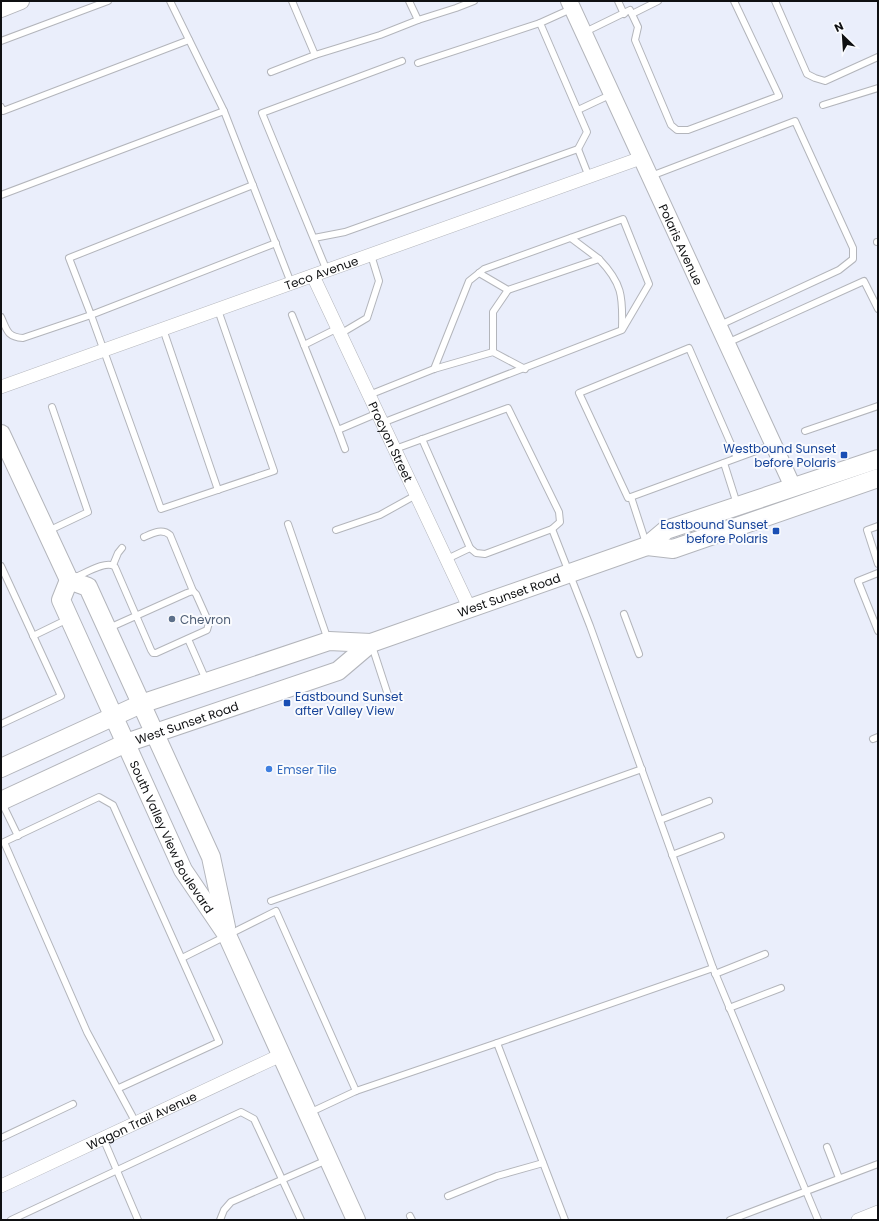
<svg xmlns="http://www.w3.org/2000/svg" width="879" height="1221" viewBox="0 0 879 1221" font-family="Poppins,sans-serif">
	<rect width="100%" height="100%" fill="#fafbfe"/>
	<rect fill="#eaeefb" x="1" y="1" width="877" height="1219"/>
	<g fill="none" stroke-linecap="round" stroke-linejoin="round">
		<g stroke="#b3b5bb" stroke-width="8">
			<g id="service">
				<path d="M170 1 224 111 291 283"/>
				<path d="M618 1 624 14"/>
				<path d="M775 1 807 74 815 78 825 81 878 57"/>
				<path d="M571 9 540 23 587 132 578 149"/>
				<path d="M632 14 658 1"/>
				<path d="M418 20 456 8 474 1"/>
				<path d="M585 32 630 10 638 27 635 40 671 125 677 130H688L779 96 734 1"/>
				<path d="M1 41 108 1"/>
				<path d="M315 55 380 35 418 20 409 1"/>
				<path d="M418 63 540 23"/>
				<path d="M271 72 315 55 292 1"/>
				<path d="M823 105 878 88"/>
				<path d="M1 107 3 111 189 40"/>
				<path d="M578 110 612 94"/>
				<path d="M651 176 795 121 800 132 853 248V259L839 270 720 325"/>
				<path d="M253 185 69 258 91 315 276 243"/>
				<path d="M1 195 224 111"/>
				<path d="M314 238 345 232 578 149 589 177"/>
				<path d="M571 238 599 259"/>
				<path d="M877 242H878"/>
				<path d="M327 271 262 113 402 61"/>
				<path d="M479 273 508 290"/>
				<path d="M292 315 338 430 378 413"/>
				<path d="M1 317C7 330 7 337 23 338L91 315 161 509 274 471 218 310"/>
				<path d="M163 329 218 490"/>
				<path d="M340 334 367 318 379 281 371 255"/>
				<path d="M727 343 864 281 878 309"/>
				<path d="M304 345 338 328"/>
				<path d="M493 352V312L508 290 599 259C622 283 623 296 622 328"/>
				<path d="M369 395 434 369 493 352 525 369"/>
				<path d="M382 423 622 330 649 284 623 219 484 269 469 281 434 369"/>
				<path d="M338 430 345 449"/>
				<path d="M805 431 878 406"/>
				<path d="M422 439 470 548"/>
				<path d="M395 449 508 408 559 512 560 522 552 529 485 554 476 553 470 548 447 559"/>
				<path d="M737 458 628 498 579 393 689 348 737 458 772 445"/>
				<path d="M724 463 737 504"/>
				<path d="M631 497 646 543"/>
				<path d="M288 524 328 640"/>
				<path d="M878 526 867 530 878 564"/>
				<path d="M552 529 590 626 713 968"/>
				<path d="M336 530 380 515 416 495"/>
				<path d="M48 531 88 512 52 407"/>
				<path d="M144 537C153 533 162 528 170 535L193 591"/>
				<path d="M113 565 118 553 122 548"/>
				<path d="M1 566 61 696 1 724"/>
				<path d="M878 573 858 581 878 631"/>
				<path d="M74 578C84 574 107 559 115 567L151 650 153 653H156L207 630 209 623 196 594 193 591 187 593 109 628"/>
				<path d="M624 614 639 654"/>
				<path d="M33 636 68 619"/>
				<path d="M188 639 206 680"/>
				<path d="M372 646 388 695"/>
				<path d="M873 739 878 737"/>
				<path d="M2 803 18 836"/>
				<path d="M660 820 709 801"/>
				<path d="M672 855 721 836"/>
				<path d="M271 901 642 769"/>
				<path d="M182 958 276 911 356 1091"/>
				<path d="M715 974 765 954"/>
				<path d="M729 1008 781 988"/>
				<path d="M497 1043 713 968 818 1220"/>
				<path d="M119 1088 219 1042 113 805 99 797 4 842 87 1032 136 1123"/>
				<path d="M309 1113 356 1091 497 1043 565 1220"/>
				<path d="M1 1138 73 1104"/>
				<path d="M103 1138 138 1220"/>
				<path d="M827 1147 839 1178"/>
				<path d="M448 1196 497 1176 543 1163"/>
				<path d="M410 1216 412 1220"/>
				<path d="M11 1220 241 1112 254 1119 301 1220"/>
				<path d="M220 1220 224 1210 231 1202 327 1160"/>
				<path d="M730 1220 878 1164"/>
			</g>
		</g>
		<g stroke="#b3b5bb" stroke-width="14">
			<g id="minor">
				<path id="s1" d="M313 276 469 607"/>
				<path id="s2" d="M1 387 641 158"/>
				<path id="s3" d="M1 1186 281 1055"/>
				<path d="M858 1220 878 1212"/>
			</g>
		</g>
		<g stroke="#b3b5bb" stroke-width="18">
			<g id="tertiary">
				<path id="s4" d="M569 1 793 487"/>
				<path d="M1 9 21 1"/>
			</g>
		</g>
		<g stroke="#b3b5bb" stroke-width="20">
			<g id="secondary">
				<path d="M1 434 69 580 88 587 211 857 226 927"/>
				<path d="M647 546 673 549 878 478"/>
				<path id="s5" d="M69 580 61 600 183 870 227 935 356 1220"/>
				<path d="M1 768 141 704 329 641 371 643"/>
				<path id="s6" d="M1 801 126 743 338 671 371 643 647 546 666 530 878 459"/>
			</g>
		</g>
		<use href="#service" stroke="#fff" stroke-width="6"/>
		<use href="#minor" stroke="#fff" stroke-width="13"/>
		<use href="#tertiary" stroke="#fff" stroke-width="16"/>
		<use href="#secondary" stroke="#fff" stroke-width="18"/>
	</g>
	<g fill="#1a4fb4" stroke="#fafbfe" stroke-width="1.5">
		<rect x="840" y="451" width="8" height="8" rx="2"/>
		<rect x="772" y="527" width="8" height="8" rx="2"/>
		<rect x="283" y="699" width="8" height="8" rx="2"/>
	</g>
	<circle fill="#5c6f8a" stroke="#fafbfe" stroke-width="1.5" cx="172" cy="619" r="4"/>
	<circle fill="#3f7fe0" stroke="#fafbfe" stroke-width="1.5" cx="269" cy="769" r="4"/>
	<g text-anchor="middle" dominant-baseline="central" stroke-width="4" stroke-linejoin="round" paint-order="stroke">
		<g font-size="12" fill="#0f1012" stroke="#fafbfe">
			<text stroke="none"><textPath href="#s4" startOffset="268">Polaris Avenue</textPath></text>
			<text stroke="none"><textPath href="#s2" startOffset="340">Teco Avenue</textPath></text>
			<text stroke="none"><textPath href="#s1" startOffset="183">Procyon Street</textPath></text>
			<text stroke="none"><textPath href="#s6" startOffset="551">West Sunset Road</textPath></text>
			<text stroke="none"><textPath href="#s6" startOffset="202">West Sunset Road</textPath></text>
			<text stroke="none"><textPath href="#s5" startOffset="283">South Valley View Boulevard</textPath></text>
			<text stroke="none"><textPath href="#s3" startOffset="155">Wagon Trail Avenue</textPath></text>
		</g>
		<g font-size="12" fill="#164399" stroke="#fafbfe" text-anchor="end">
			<text x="836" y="448">Westbound Sunset<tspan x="836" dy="14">before Polaris</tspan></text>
			<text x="768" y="524">Eastbound Sunset<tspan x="768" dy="14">before Polaris</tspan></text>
			<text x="295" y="696" text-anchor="start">Eastbound Sunset<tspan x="295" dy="14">after Valley View</tspan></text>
		</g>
		<g font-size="12" fill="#4e5e75" stroke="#fafbfe" text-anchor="start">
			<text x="180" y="619">Chevron</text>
		</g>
		<g font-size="12" fill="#366cbe" stroke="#fafbfe" text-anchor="start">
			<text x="277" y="769">Emser Tile</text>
		</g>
	</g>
	<rect width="879" height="1221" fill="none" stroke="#0f1012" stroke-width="4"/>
	<g transform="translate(843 36) rotate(335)" stroke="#fafbfe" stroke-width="3" paint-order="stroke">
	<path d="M0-3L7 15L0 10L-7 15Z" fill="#0f1012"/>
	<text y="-6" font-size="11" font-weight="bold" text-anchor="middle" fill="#0f1012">N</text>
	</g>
</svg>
